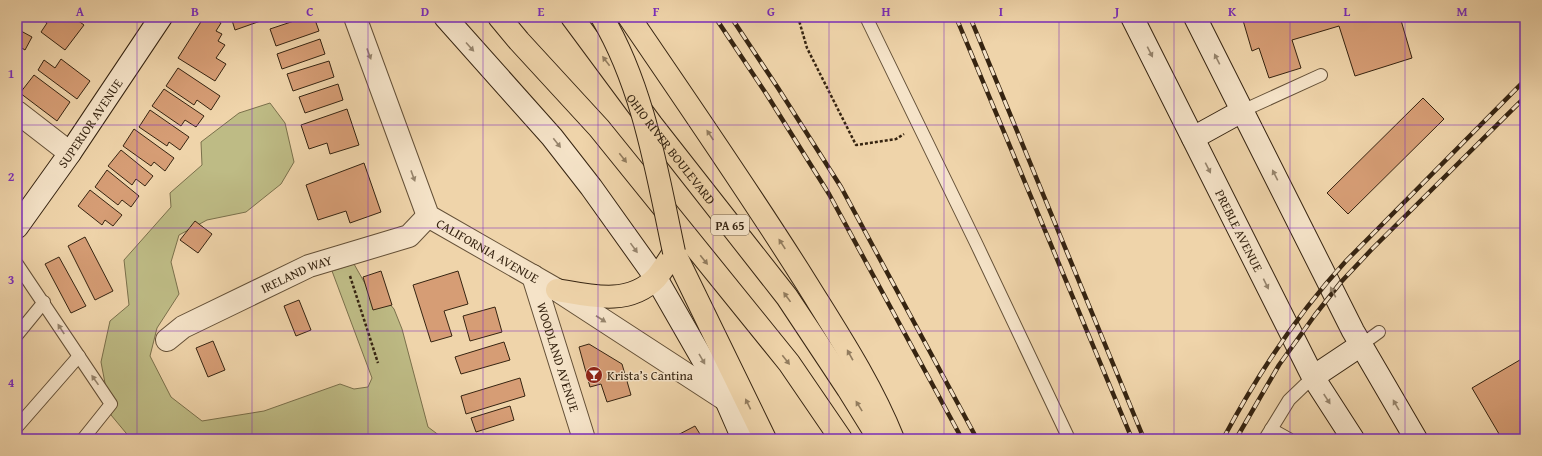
<svg xmlns="http://www.w3.org/2000/svg" width="1542" height="456" viewBox="0 0 1542 456" font-family="'Gentium Book Plus',serif">
	<rect width="100%" height="100%" fill="#efd4aa"/>
	<filter id="stains"><feTurbulence type="fractalNoise" baseFrequency=".005" numOctaves="4"/><feColorMatrix values="0 0 0 0 .2 0 0 0 0 .09 0 0 0 0 .02 0 0 0 .5 -.17"/></filter>
	<radialGradient id="worn" r=".72"><stop offset=".6" stop-color="#630" stop-opacity="0"/><stop offset="1" stop-color="#630" stop-opacity=".3"/></radialGradient>
	<path fill="#bebb85" stroke="#7a704b" d="M270 103 285 123 294 162 281 184 246 212 207 220 179 235 171 262 179 294 157 328 150 356 171 397 202 421 264 411 340 384 354 389 368 387 372 378 332 271 354 264 367 287 384 297 394 309 402 329 428 427 444 439H131L111 415 101 362 110 321 129 305 124 260 171 207 170 193 202 165 201 142 239 113Z"/>
	<g fill="#d69d75" stroke="#362411">
		<path d="M39 17H73L84 25 65 50 41 32 47 23Z"/>
		<path d="M204 17H212L221 23 216 31 222 34 218 41 225 45 216 58 226 64 215 81 178 58Z"/>
		<path d="M231 17H272L235 30Z"/>
		<path d="M306 17H314L319 31 276 46 270 29Z"/>
		<path d="M1242 17H1400L1412 58 1355 76 1339 26 1292 40 1301 68 1269 78 1259 48 1252 51Z"/>
		<path d="M21 31 32 37 25 50 17 45V38Z"/>
		<path d="M320 39 325 54 282 69 277 54Z"/>
		<path d="M61 59 90 81 77 99 38 70 44 60 55 68Z"/>
		<path d="M329 61 334 77 293 91 287 74Z"/>
		<path d="M178 68 220 96 211 110 197 100 194 105 166 86Z"/>
		<path d="M34 75 70 102 57 121 20 93Z"/>
		<path d="M338 84 343 100 305 113 299 97Z"/>
		<path d="M164 89 204 116 196 127 185 120 181 126 152 106Z"/>
		<path d="M1423 98 1444 119 1348 214 1327 193Z"/>
		<path d="M347 109 359 145 330 154 327 143 309 149 301 125Z"/>
		<path d="M150 110 189 137 180 150 169 142 167 146 139 127Z"/>
		<path d="M134 129 174 158 165 171 154 162 151 166 123 146Z"/>
		<path d="M121 150 153 176 145 186 136 179 132 185 108 166Z"/>
		<path d="M364 163 381 212 350 223 346 211 318 220 306 185Z"/>
		<path d="M107 170 139 196 131 207 122 200 118 205 95 187Z"/>
		<path d="M90 190 122 215 113 226 105 220 102 225 78 206Z"/>
		<path d="M195 221 212 234 198 253 180 240Z"/>
		<path d="M85 237 113 291 95 300 68 246Z"/>
		<path d="M59 257 86 306 71 313 45 264Z"/>
		<path d="M381 271 392 305 373 310 363 277Z"/>
		<path d="M458 271 468 304 444 311 452 336 431 342 413 285Z"/>
		<path d="M299 300 311 330 296 336 284 306Z"/>
		<path d="M495 307 502 332 470 341 463 316Z"/>
		<path d="M213 341 225 370 208 377 196 348Z"/>
		<path d="M504 342 510 360 461 374 455 357Z"/>
		<path d="M589 344 622 364 631 395 607 402 601 384 590 387 579 347Z"/>
		<path d="M1525 357V439H1502L1472 388Z"/>
		<path d="M520 378 525 396 466 414 461 396Z"/>
		<path d="M510 406 514 420 476 432 471 418Z"/>
		<path d="M695 426 703 439H670Z"/>
	</g>
	<g fill="none" stroke-linecap="round" stroke-linejoin="round">
		<g stroke="#645037" stroke-width="14">
			<g id="lane">
				<path d="M866 17 976 243 1069 439"/>
				<path d="M1242 111 1321 75"/>
				<path d="M17 264 111 404 83 439"/>
				<path d="M17 335 44 302"/>
				<path d="M1361 345 1379 332"/>
				<path d="M17 427 79 356"/>
				<path d="M1271 429 1289 439"/>
				<path d="M1265 439 1289 400 1313 377"/>
			</g>
		</g>
		<g stroke="#645037" stroke-width="24">
			<g id="street">
				<path id="s1" d="M355 17 428 216 557 290 726 400"/>
				<path d="M17 112 70 153"/>
				<path id="s2" d="M533 276 584 439"/>
				<path id="s3" d="M167 340 183 327 309 266 409 236 428 216"/>
			</g>
		</g>
		<g stroke="#362411" stroke-width="24">
			<g id="secondary">
				<path d="M445 17 552 137 591 187 656 278 726 400 743 439"/>
				<path id="s4" d="M1132 17 1313 377 1353 439"/>
				<path d="M1195 17 1353 331 1416 439"/>
				<path d="M1193 138 1242 111"/>
				<path id="s5" d="M17 227 70 153 161 17"/>
				<path d="M1313 377 1361 345"/>
			</g>
		</g>
		<g stroke="#362411" stroke-width="24">
			<g id="highway">
				<path d="M499 17 519 41 599 128 789 363 841 439"/>
				<path id="s6" d="M572 17 652 125 787 297 848 389 879 439"/>
				<path d="M629 17C689 105 750 193 807 284 838 334 871 384 893 439"/>
				<path d="M557 290C591 296 629 306 656 278 663 270 668 261 674 252L765 439"/>
			</g>
		</g>
		<g stroke="#362411" stroke-width="2.5" stroke-dasharray="3 2" stroke-linecap="butt">
			<path d="M798 17 807 48 856 145 896 139 904 134"/>
			<path d="M350 276 378 363"/>
		</g>
		<use href="#lane" stroke="#f5e3c8" stroke-width="12"/>
		<use href="#street" stroke="#f5e3c8" stroke-width="22"/>
		<use href="#secondary" stroke="#f5e3c8" stroke-width="22"/>
		<use href="#highway" stroke="#efd4aa" stroke-width="22"/>
		<g stroke="#362411" stroke-width="4.5">
			<g id="rail">
				<path d="M715 17 767 95 829 194 962 439"/>
				<path d="M731 17 778 88 841 187 977 439"/>
				<path d="M956 17 1132 439"/>
				<path d="M970 17 1144 439"/>
				<path d="M1223 439C1256 377 1299 312 1346 261L1525 80"/>
				<path d="M1236 439 1279 365 1315 315 1341 282 1372 249 1525 97"/>
			</g>
		</g>
		<use href="#rail" stroke="#f5e3c8" stroke-width="3" stroke-dasharray="9" stroke-linecap="butt"/>
		<g stroke="#362411" stroke-width="24" stroke-linecap="butt">
			<path id="highway-bridge" d="M602 17C644 88 657 173 674 252"/>
		</g>
		<use href="#highway-bridge" stroke="#efd4aa" stroke-width="22"/>
	</g>
	<defs><path id="oneway-solid" d="M-6-.8H1V-3.2L6.5 0L1 3.2V.8H-6Z"/></defs>
	<g fill="#96846c">
		<use href="#oneway-solid" transform="translate(470 47) rotate(48)"/>
		<use href="#oneway-solid" transform="translate(1150 52) rotate(63)"/>
		<use href="#oneway-solid" transform="translate(369 54) rotate(70)"/>
		<use href="#oneway-solid" transform="translate(1217 59) rotate(-117)"/>
		<use href="#oneway-solid" transform="translate(557 143) rotate(52)"/>
		<use href="#oneway-solid" transform="translate(1208 168) rotate(63)"/>
		<use href="#oneway-solid" transform="translate(1275 175) rotate(-117)"/>
		<use href="#oneway-solid" transform="translate(413 176) rotate(70)"/>
		<use href="#oneway-solid" transform="translate(634 248) rotate(54)"/>
		<use href="#oneway-solid" transform="translate(1266 284) rotate(64)"/>
		<use href="#oneway-solid" transform="translate(1333 292) rotate(-117)"/>
		<use href="#oneway-solid" transform="translate(601 319) rotate(33)"/>
		<use href="#oneway-solid" transform="translate(61 329) rotate(-123)"/>
		<use href="#oneway-solid" transform="translate(702 359) rotate(60)"/>
		<use href="#oneway-solid" transform="translate(95 380) rotate(-125)"/>
		<use href="#oneway-solid" transform="translate(1327 399) rotate(57)"/>
		<use href="#oneway-solid" transform="translate(1396 405) rotate(-120)"/>
	</g>
	<g fill="#927c5e">
		<use href="#oneway-solid" transform="translate(606 61) rotate(-127)"/>
		<use href="#oneway-solid" transform="translate(710 135) rotate(-124)"/>
		<use href="#oneway-solid" transform="translate(623 158) rotate(52)"/>
		<use href="#oneway-solid" transform="translate(782 244) rotate(-123)"/>
		<use href="#oneway-solid" transform="translate(704 260) rotate(51)"/>
		<use href="#oneway-solid" transform="translate(787 297) rotate(-126)"/>
		<use href="#oneway-solid" transform="translate(850 355) rotate(-119)"/>
		<use href="#oneway-solid" transform="translate(786 360) rotate(52)"/>
		<use href="#oneway-solid" transform="translate(748 404) rotate(-116)"/>
		<use href="#oneway-solid" transform="translate(859 406) rotate(-122)"/>
	</g>
	<path fill="none" stroke="#7b2cbf" stroke-width="1" stroke-opacity="0.55" d="M137 17V439M252 17V439M368 17V439M483 17V439M598 17V439M713 17V439M829 17V439M944 17V439M1059 17V439M1174 17V439M1290 17V439M1405 17V439M17 125H1525M17 228H1525M17 331H1525"/>
	<defs>
		<g id="bar-disc" transform="scale(0.9)"><circle r="9.5" fill="#8f2418" stroke="#f5e3c8"/><path d="M-6-5H6L.8 .8V4.5H3.5V6h-7V4.5H-.8V.8Z" fill="#fff"/></g>
	</defs>
	<g fill-rule="evenodd">
		<use href="#bar-disc" x="594" y="375"/>
	</g>
	<g text-anchor="middle" dominant-baseline="central" stroke-width="3" stroke-linejoin="round" paint-order="stroke">
		<rect fill="#f5e3c8" stroke="#6f5d48" stroke-width="1" x="711" y="215" width="38" height="20" rx="3"/>
		<g font-size="12" font-weight="bold" fill="#362411">
			<text x="730" y="225">PA 65</text>
		</g>
		<g font-size="13" fill="#362411" stroke="#f5e3c8">
			<text stroke="none"><textPath href="#s5" startOffset="127">SUPERIOR AVENUE</textPath></text>
			<text stroke="none"><textPath href="#s6" startOffset="165">OHIO RIVER BOULEVARD</textPath></text>
			<text stroke="none"><textPath href="#s4" startOffset="239">PREBLE AVENUE</textPath></text>
			<text stroke="none"><textPath href="#s1" startOffset="281">CALIFORNIA AVENUE</textPath></text>
			<text stroke="none"><textPath href="#s3" startOffset="146">IRELAND WAY</textPath></text>
			<text stroke="none"><textPath href="#s2" startOffset="85">WOODLAND AVENUE</textPath></text>
		</g>
		<g font-size="13" fill="#362411" stroke="#f5e3c8" text-anchor="start">
			<text x="607" y="375">Krista’s Cantina</text>
		</g>
	</g>
	<rect width="1542" height="456" fill="none" stroke="#efd4aa" stroke-width="44"/>
	<rect x="22" y="22" width="1498" height="412" fill="none" stroke="#7b2cbf" stroke-width="1.5"/>
	<g font-size="13" text-anchor="middle" font-weight="bold" fill="#7b2cbf">
		<text x="80" y="16">A</text>
		<text x="195" y="16">B</text>
		<text x="310" y="16">C</text>
		<text x="425" y="16">D</text>
		<text x="541" y="16">E</text>
		<text x="656" y="16">F</text>
		<text x="771" y="16">G</text>
		<text x="886" y="16">H</text>
		<text x="1001" y="16">I</text>
		<text x="1117" y="16">J</text>
		<text x="1232" y="16">K</text>
		<text x="1347" y="16">L</text>
		<text x="1462" y="16">M</text>
		<text x="11" y="78">1</text>
		<text x="11" y="181">2</text>
		<text x="11" y="284">3</text>
		<text x="11" y="387">4</text>
	</g>
	<rect width="100%" height="100%" filter="url(#stains)"/>
	<rect width="100%" height="100%" fill="url(#worn)"/>
</svg>
